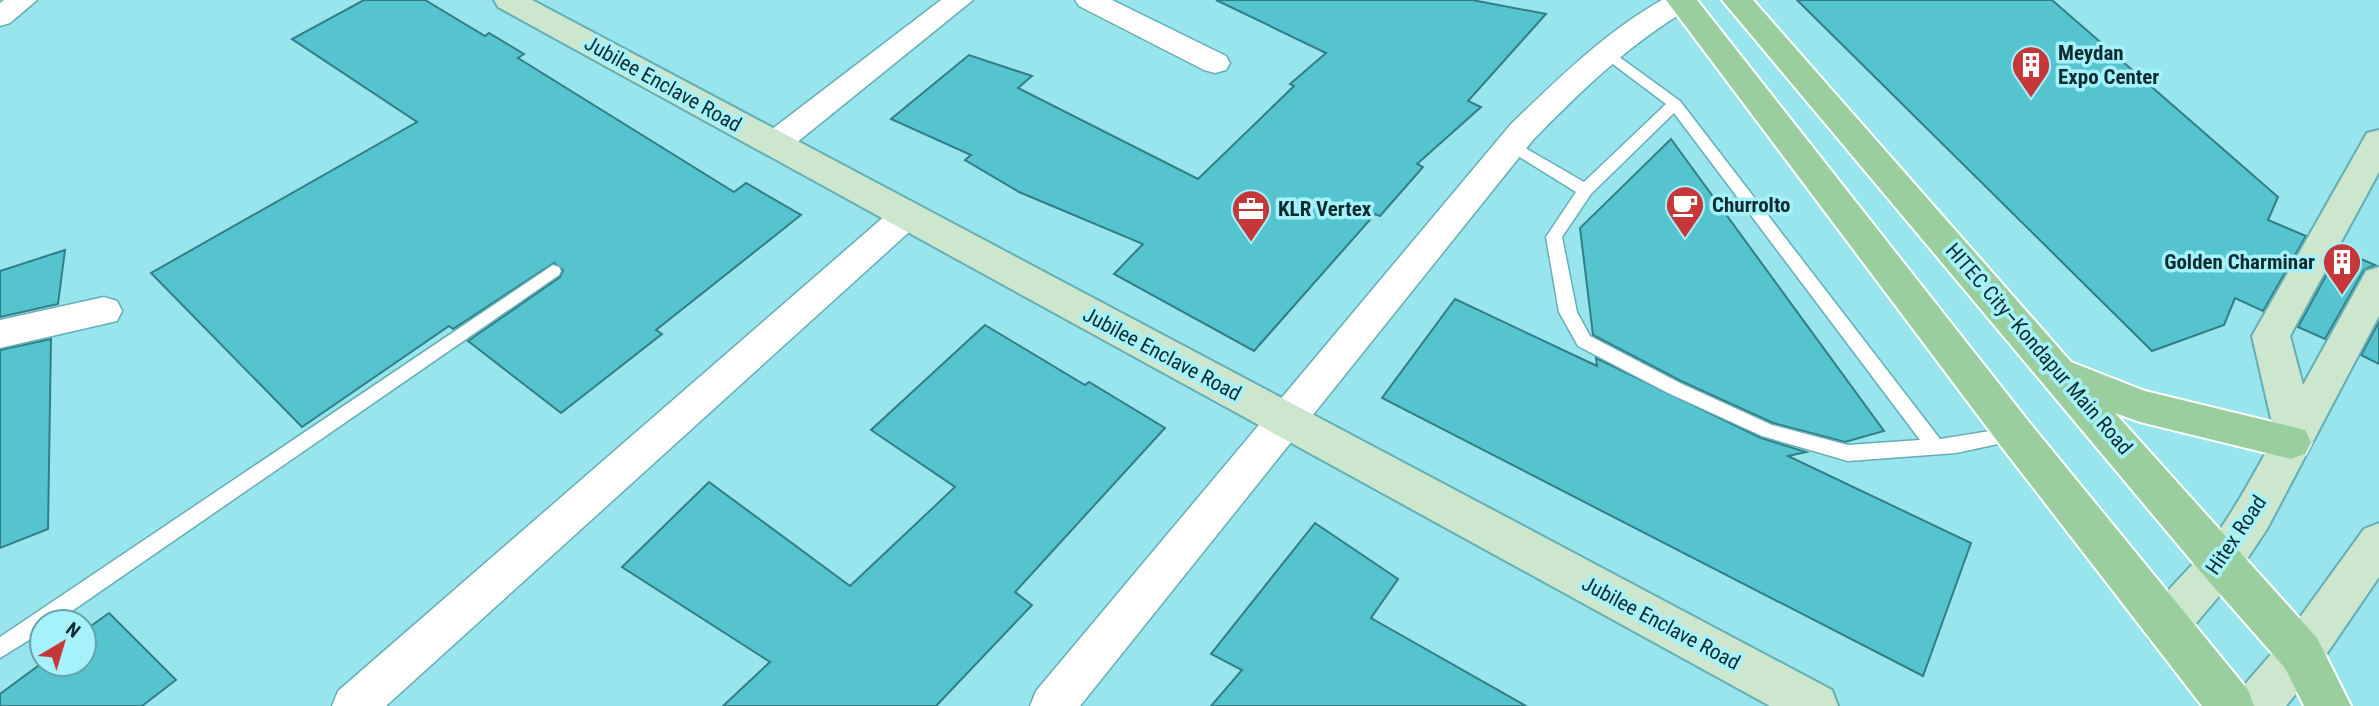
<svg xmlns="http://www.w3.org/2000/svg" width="2379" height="706" viewBox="0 0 2379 706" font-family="'Roboto Condensed',sans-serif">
	<rect width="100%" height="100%" fill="#99e5ed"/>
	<g fill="#55c4cf" stroke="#327e86" stroke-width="2">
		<path d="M364 0H425L485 36 489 33 524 54 518 58 734 192 746 183 801 215 656 330 662 334 561 413 468 341 560 277 563 270 554 263 453 329 449 326 302 427 151 273 417 122 292 39Z"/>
		<path d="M1216 0H1472L1546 14 1468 101 1481 107 1417 164 1423 167 1380 216 1375 214 1254 351 1114 274 1143 244 1019 192 965 160 971 155 891 119 969 55 1032 76 1018 88 1198 179 1294 86 1290 84 1326 53Z"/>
		<path d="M1797 0H2052L2278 197 2268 220 2306 236 2263 311 2235 298 2224 325 2152 351Z"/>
		<path d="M1671 139 1884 431 1845 442 1773 423 1681 381 1593 335 1580 228Z"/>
		<path d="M65 250 58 304 0 317V271Z"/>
		<path d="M2340 250 2375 265 2364 270 2325 339 2298 327Z"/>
		<path d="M1455 299 1597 366 1596 358 1761 438 1806 452 1788 456 1971 543 1923 676 1382 398Z"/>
		<path d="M2379 322V364L2361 355Z"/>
		<path d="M985 325 1085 385 1089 382 1165 428 1015 592 1032 605 936 706H723L770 662 622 567 709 482 850 586 955 487 871 430Z"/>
		<path d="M51 339 48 529 0 548V350Z"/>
		<path d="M1315 523 1398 579 1371 618 1526 706H1211L1242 670 1211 654Z"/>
		<path d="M109 613 176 680 142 706H0V694L42 663 84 664V631Z"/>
	</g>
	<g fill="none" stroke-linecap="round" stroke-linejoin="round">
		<g stroke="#64aeb6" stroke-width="3">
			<g id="lane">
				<path d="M1607 48 1680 101 1940 439 2015 427 2021 429 2024 434 2021 439 1956 453 1848 461 1762 436 1668 393 1578 346 1559 312 1546 237 1576 192 1502 146 1510 141 1515 142 1584 182 1666 104 1602 56 1600 53ZM1674 113 1920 440 1848 445 1772 425 1680 383 1590 336 1577 312 1562 237 1591 194Z"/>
				<path d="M553 265 559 267 561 271 559 275 56 622H42V632L0 658V637Z"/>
			</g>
		</g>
		<g stroke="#64aeb6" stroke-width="3">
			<g id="street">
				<path d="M4 0H37L10 23 0 26V3Z"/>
				<path d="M941 0H973L785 152 774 155 763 152 758 144 763 136Z"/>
				<path d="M1075 0H1112L1226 56 1230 63 1226 70 1215 73 1204 70 1079 6Z"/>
				<path d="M1662 0 1696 1 1692 7C1631 42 1582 90 1533 140L1080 706H1030L1036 691 1511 124C1558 79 1605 32 1662 0Z"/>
				<path d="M906 204 918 208 923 216 918 224 386 706H332L338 691 894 208Z"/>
				<path d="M104 297 117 301 122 311 117 321 0 348V320Z"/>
			</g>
		</g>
		<g stroke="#64aeb6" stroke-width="4">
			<g id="secondary">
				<path d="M494 0H532L1832 690 1838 706H1770L498 7Z"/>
				<path d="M2379 130V172L2290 336 2303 385 2366 271 2379 267V316L2267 529 2235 577 2182 640 2166 646 2150 640 2144 626C2157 597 2184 576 2204 551 2232 516 2253 475 2275 436L2252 336 2367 133Z"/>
				<path d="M2379 523V577L2317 668 2286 706H2234L2240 690 2285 638 2364 529Z"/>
			</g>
		</g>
		<g stroke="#fff" stroke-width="4">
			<g id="primary">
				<path d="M1666 0H1697L2029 422 2248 690 2254 706H2202L2001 446Z"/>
				<path d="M1722 0H1753L2071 362 2145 391 2305 430 2311 442 2305 454 2291 459 2140 422 2115 413 2317 638 2351 706H2304L2285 668 2205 577Z"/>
			</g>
		</g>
		<use href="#lane" fill="#fff" fill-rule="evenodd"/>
		<use href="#street" fill="#fff" fill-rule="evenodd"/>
		<use href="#secondary" fill="#cde7ce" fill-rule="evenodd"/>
		<use href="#primary" fill="#9bce9e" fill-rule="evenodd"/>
	</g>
	<defs>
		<g id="building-pin" transform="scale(2.0125)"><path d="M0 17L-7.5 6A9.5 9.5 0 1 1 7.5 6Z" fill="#c63739" stroke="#a6f2fb"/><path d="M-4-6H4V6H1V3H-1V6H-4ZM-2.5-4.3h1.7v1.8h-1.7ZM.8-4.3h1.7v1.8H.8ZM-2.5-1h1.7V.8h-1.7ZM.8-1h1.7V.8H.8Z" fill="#fff"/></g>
		<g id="cafe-pin" transform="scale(2.0125)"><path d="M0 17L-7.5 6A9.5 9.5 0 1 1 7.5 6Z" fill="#c63739" stroke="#a6f2fb"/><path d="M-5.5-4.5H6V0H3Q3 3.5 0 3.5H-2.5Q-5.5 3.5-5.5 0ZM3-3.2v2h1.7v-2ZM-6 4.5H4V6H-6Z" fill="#fff"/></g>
		<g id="office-pin" transform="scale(2.0125)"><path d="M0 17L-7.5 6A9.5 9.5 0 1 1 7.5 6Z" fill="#c63739" stroke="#a6f2fb"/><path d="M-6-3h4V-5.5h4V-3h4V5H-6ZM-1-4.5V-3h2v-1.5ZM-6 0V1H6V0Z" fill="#fff"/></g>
	</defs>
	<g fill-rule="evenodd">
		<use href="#building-pin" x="2031" y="65"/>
		<use href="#cafe-pin" x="1685" y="205"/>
		<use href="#office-pin" x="1251" y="209"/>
		<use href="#building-pin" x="2342" y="262"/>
	</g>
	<g text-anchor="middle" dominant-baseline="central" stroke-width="7" stroke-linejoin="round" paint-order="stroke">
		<g font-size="21" font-weight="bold" fill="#0c2c2f" stroke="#a6f2fb" text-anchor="start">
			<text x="2058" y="53">Meydan<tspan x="2058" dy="24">Expo Center</tspan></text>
			<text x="1712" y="205">Churrolto</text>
			<text x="1278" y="209">KLR Vertex</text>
			<text x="2315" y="262" text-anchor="end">Golden Charminar</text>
		</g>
		<g font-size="21" fill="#0c2c2f" stroke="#a6f2fb">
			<text transform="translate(663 84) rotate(29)">Jubilee Enclave Road</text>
			<text transform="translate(2039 349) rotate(49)">HITEC City–Kondapur Main Road</text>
			<text transform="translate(1162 354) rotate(28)">Jubilee Enclave Road</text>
			<text transform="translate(2236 535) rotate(-56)">Hitex Road</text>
			<text transform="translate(1661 623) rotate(28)">Jubilee Enclave Road</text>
		</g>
	</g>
	<g transform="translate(63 643) rotate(38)"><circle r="33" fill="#a6f2fb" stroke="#68a3a9" stroke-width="2"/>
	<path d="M0-5L12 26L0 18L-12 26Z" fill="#c63739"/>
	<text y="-10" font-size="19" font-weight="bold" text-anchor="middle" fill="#0c2c2f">N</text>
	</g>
</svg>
